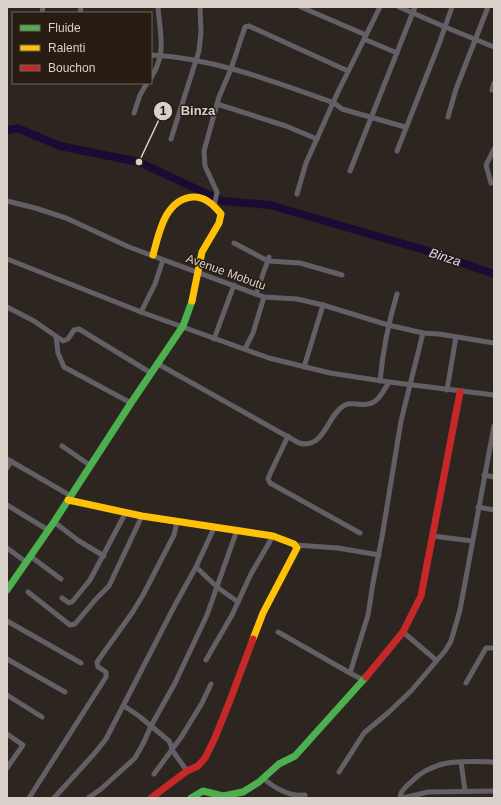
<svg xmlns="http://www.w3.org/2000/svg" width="501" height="805" viewBox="0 0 501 805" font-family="Arial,sans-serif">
	<rect width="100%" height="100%" fill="#2d2620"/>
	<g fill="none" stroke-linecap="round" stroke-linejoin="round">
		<path stroke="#190b34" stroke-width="8" d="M7 129 11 130 17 128 60 146 139 162 222 201 270 205 428 251 494 274"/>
		<g stroke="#626066" stroke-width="5">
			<path d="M301 7 366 35"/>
			<path d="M399 7 445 27 494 47"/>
			<path d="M42 13 43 7"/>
			<path d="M80 13 81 7"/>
			<path d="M364 39 397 53"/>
			<path d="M151 55C214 58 275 82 334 103L342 109 405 127"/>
			<path d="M151 78C167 53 160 34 158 7"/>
			<path d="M492 90 494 83"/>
			<path d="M217 104 286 126 317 139"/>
			<path d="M134 113 140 95 147 83"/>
			<path d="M448 117 456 89 488 7"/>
			<path d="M171 139 199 51 201 32 200 7"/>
			<path d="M397 151 439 44 452 7"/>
			<path d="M350 171 415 7"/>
			<path d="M491 183 486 165 494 149"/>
			<path d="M297 194 306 163 337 94 380 7"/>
			<path d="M7 201 35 208 66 218 129 247 264 297 297 299 323 305 388 325 423 333 439 334 494 343"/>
			<path d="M215 202 217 192 205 166 204 151 219 97 231 69 245 27 249 26 348 71"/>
			<path d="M234 243 268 261 300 263 342 275"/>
			<path d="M7 259 141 312 269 358 330 373 389 382 494 395"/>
			<path d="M256 294 269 257"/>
			<path d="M7 307 34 321 63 341 68 339 74 330 79 329 151 373"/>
			<path d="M141 312 155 284 163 260"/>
			<path d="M56 337 58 353 64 367 131 403"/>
			<path d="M214 339 234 285"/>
			<path d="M245 349 253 333 264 297"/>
			<path d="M158 364 299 443C325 450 327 414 345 405 349 403 353 404 357 404 376 407 380 397 389 382"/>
			<path d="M304 367 323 305"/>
			<path d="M380 381C383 349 388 324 397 294"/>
			<path d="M447 390 456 337"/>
			<path d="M288 436 270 474 268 479 270 483 360 533"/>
			<path d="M62 446 91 466"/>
			<path d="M7 459 71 496"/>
			<path d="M7 468 11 461"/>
			<path d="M484 475 494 477"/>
			<path d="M7 505 48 530"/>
			<path d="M478 507 494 510"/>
			<path d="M54 522 79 541 104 556"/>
			<path d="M433 536 472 541"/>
			<path d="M295 545 338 548 379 555"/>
			<path d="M7 548 26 562"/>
			<path d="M30 556 61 579"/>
			<path d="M196 567 217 587 238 602"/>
			<path d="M28 592 70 625 75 624 96 599 109 586 142 516"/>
			<path d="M62 598 69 603 72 602 90 580 126 512"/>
			<path d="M7 621 81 663"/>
			<path d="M278 632 350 673"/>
			<path d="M403 632 436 660"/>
			<path d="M7 659 65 692"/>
			<path d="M206 660 232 615 251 574 273 536"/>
			<path d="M363 680 350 673 368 615 373 583 382 537 401 421 423 333"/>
			<path d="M466 683 486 648H494"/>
			<path d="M7 695 42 717"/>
			<path d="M124 706 139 716 169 741 171 745 172 750 187 771"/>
			<path d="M7 734 23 745 7 768"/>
			<path d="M461 762 465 791"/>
			<path d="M339 772 364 733 389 712 411 691 445 651 451 641 460 610 494 426"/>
			<path d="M154 774 182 736 202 703 211 684"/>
			<path d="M263 778C274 788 290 797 305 795"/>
			<path d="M29 798 106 677V672L98 667 97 662 132 613 143 595 174 535 177 522"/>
			<path d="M54 798 94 754 106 739 175 605 196 567 214 528"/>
			<path d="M88 798 101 789 135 758 144 742 151 726 175 683 207 615 237 530"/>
			<path d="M400 798C400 792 405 787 410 783 434 758 462 761 494 762"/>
			<path d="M403 798 428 792 494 791"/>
		</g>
		<g stroke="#4caf50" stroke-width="7">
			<path d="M7 590 54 522 131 403 183 326 192 301"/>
			<path d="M191 798 203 791 223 796 243 792 259 782 279 764 295 756 366 677"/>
		</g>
		<g stroke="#ffc107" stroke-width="7">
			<path d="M153 255C159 233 165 199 193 197 205 196 214 205 221 214L219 223 202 252 192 301"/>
			<path d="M68 500 142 516 273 536 294 544 297 548 263 613 253 639"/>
		</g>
		<g stroke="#c62828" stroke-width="7">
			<path d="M366 677 403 632 421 596 460 392"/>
			<path d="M151 798 187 771 198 766 205 758 214 740 229 703 253 639"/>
		</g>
	</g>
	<g text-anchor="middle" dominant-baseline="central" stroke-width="3" stroke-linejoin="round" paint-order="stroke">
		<g font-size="12" fill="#d8d0c9" stroke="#281c12">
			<text transform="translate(226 272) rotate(20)">Avenue Mobutu</text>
		</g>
		<g font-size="13" font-style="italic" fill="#ddd9fa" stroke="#281c12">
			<text transform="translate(445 257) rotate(18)">Binza</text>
		</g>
	</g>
	<path fill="none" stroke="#d8d0c9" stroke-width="1.5" d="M139 162L163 111"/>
	<g fill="#d8d0c9" stroke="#281c12" stroke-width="1.5">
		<circle cx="139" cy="162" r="4"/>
		<circle cx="163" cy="111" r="10"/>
	</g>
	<g font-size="12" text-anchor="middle" font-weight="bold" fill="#111">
		<text x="163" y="115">1</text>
	</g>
	<g font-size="13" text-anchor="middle" font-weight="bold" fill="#d8d0c9" stroke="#281c12" stroke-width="3" stroke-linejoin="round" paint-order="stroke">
		<text x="198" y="115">Binza</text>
	</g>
	<rect width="501" height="805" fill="none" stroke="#d8d0c9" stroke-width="16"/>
	<rect x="12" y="12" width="140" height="72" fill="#281c12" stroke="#6e645b"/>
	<rect x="20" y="25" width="20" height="6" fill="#4caf50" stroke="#6e645b"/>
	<text x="48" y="32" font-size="12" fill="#d8d0c9">Fluide</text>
	<rect x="20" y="45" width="20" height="6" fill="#ffc107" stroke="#6e645b"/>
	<text x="48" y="52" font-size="12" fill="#d8d0c9">Ralenti</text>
	<rect x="20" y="65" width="20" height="6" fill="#c62828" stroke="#6e645b"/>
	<text x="48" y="72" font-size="12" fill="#d8d0c9">Bouchon</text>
</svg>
